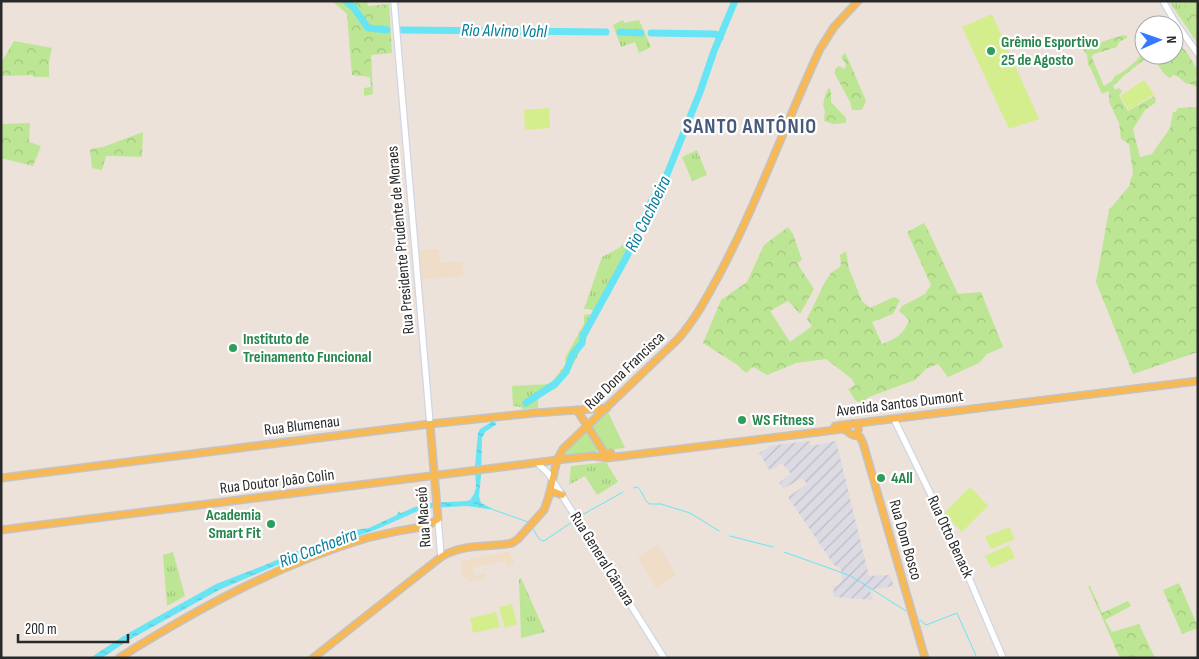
<svg xmlns="http://www.w3.org/2000/svg" width="1199" height="659" viewBox="0 0 1199 659" font-family="'Sofia Sans Condensed',sans-serif">
	<defs>
		<pattern id="industrial-furrows" width="10" height="10" patternUnits="userSpaceOnUse" patternTransform="scale(1.25)"><rect width="10" height="10" fill="#dcdbe4"/><path d="M-1 1l2-2M0 10L10 0M9 11l2-2" fill="none" stroke="#bdbcc4"/></pattern>
		<pattern id="grass-tufts" width="24" height="20" patternUnits="userSpaceOnUse" patternTransform="scale(1.25)"><rect width="24" height="20" fill="#bce693"/><path d="M3 7l-1-3M5 7V3M7 7l1-3M15 17l-1-3M17 17v-4M19 17l1-3" fill="none" stroke="#a2c57f"/></pattern>
		<pattern id="forest-crowns" width="20" height="18" patternUnits="userSpaceOnUse" patternTransform="scale(1.25)"><rect width="20" height="18" fill="#bce693"/><path d="M2 6a3 3 0 1 1 6 0M12 15a3 3 0 1 1 6 0" fill="none" stroke="#a2c57f"/></pattern>
		<pattern id="water-ripples" width="26" height="14" patternUnits="userSpaceOnUse" patternTransform="scale(1.25)"><rect width="26" height="14" fill="#67e5f5"/><path d="M2 4q2-2 4 0t4 0M15 11q2-2 4 0t4 0" fill="none" stroke="#59c4d2"/></pattern>
	</defs>
	<rect width="100%" height="100%" fill="#ece2da"/>
	<path fill="url(#industrial-furrows)" d="M809 441 811 446 836 441 869 576 890 575 894 586 870 590 873 600 834 597 833 587 838 585 842 581 841 568 834 565 788 497 807 484 802 478 783 489 779 483 791 474 782 463 770 471 759 453 768 448V446Z"/>
	<g fill="#efddc8">
		<path d="M439 249 440 263 462 261 463 276 422 279 419 250Z"/>
		<path d="M658 545 676 575 656 588 638 558Z"/>
		<path d="M509 551 515 564 508 567 504 560 473 568 474 576 485 573 486 578 469 582 467 576 463 578 461 570 463 569 460 562Z"/>
	</g>
	<g fill="url(#grass-tufts)">
		<path d="M1169 1H1183L1189 19 1198 33V44Z"/>
		<path d="M623 20 624 23 639 20 651 47 639 53 635 42 621 47 613 25Z"/>
		<path d="M697 150 707 175 692 181 682 157Z"/>
		<path d="M636 233 629 249C626 254 625 260 622 265 615 276 614 276 611 289L601 299 598 308 594 311 589 309H584L602 257 619 248Z"/>
		<path d="M589 314 596 318 574 363 557 388 538 398V408L522 409 521 407 513 406 512 386 550 384 566 364 565 358 584 324V315Z"/>
		<path d="M606 462 618 482 597 495 585 476 569 485 571 466Z"/>
		<path d="M173 552 185 596 167 606 163 555Z"/>
		<path d="M521 578 545 632 521 638 519 579Z"/>
	</g>
	<g fill="url(#forest-crowns)">
		<path d="M332 1H367L368 6 389 4 392 53 371 55 373 94 364 96V88L371 87 370 77 352 75 347 14Z"/>
		<path d="M1183 1H1198V33L1189 19Z"/>
		<path d="M1174 33 1177 36 1182 47 1188 54 1195 66 1198 68V77L1195 78 1198 81V86L1196 87 1190 84H1187L1177 76 1173 75 1170 78C1162 74 1156 63 1155 55H1174Z"/>
		<path d="M1123 35 1127 36V38L1119 42 1117 47 1094 54 1092 56V58L1104 86 1112 81 1115 76C1121 74 1140 60 1141 53 1142 50 1141 47 1141 44L1144 41V55H1150L1126 74 1113 86 1115 90 1119 88 1122 91 1119 96 1128 111 1154 96 1156 99 1155 103 1145 110 1133 129 1140 157 1152 154 1170 128 1173 112H1175L1178 108 1198 107V352L1133 374 1096 282 1109 210 1130 185V181L1133 174 1129 144 1121 139 1119 123 1109 102V91L1102 94 1090 67 1088 65 1087 55 1082 48H1088L1090 46 1094 47C1102 40 1112 39 1123 35Z"/>
		<path d="M14 41 52 48 49 61V77H34L32 75 1 76V63Z"/>
		<path d="M845 53 849 61 866 101 862 110H852L850 102 835 74V69L839 66 845 69 846 64 841 57Z"/>
		<path d="M829 87 831 92V102L846 118V123L833 124 824 121 825 111 823 105 825 96Z"/>
		<path d="M30 123 29 142 41 146 33 166 1 158V124Z"/>
		<path d="M143 132 142 157 112 156H106L102 170 92 168 90 149 103 147Z"/>
		<path d="M924 223 927 228 958 294 981 292 1003 347 987 354 979 363 948 377 938 364 926 369 915 380 866 398 864 403 856 401 848 389 855 385 852 379 826 359 796 363 767 375 753 367 746 373 736 364 703 343 721 300 747 282 764 245 788 227 793 234 802 260 797 263 814 289 800 314 788 301 770 311 790 342 812 326 807 319 825 282 831 273 841 266 840 255 846 251 849 269 862 301 870 308 894 297 900 300 893 314 872 322 882 344C896 339 904 334 909 320L899 311 902 306 925 294 931 285 907 232Z"/>
		<path d="M1179 583 1198 627V628L1182 634 1163 590Z"/>
		<path d="M1088 586H1090L1102 613 1128 601 1131 606 1105 620 1112 632 1139 624 1155 658H1120Z"/>
	</g>
	<g fill="#bce693">
		<path d="M608 412 625 448 606 450 591 427Z"/>
		<path d="M587 431 597 448V452L563 457 572 445Z"/>
	</g>
	<g fill="#d4ee8e">
		<path d="M992 14 1039 119 1009 129 962 27Z"/>
		<path d="M1144 80 1154 94 1129 110 1120 96Z"/>
		<path d="M549 108 550 128 525 130 524 110Z"/>
		<path d="M970 487 988 506 962 532 944 513Z"/>
		<path d="M1009 527 1015 539 991 549 985 537Z"/>
		<path d="M1009 545 1015 558 991 568 985 556Z"/>
		<path d="M512 604 517 624 505 628 499 607Z"/>
		<path d="M496 612 500 627 473 633 470 618Z"/>
	</g>
	<path fill="url(#water-ripples)" d="M493 421 497 424 485 432 482 438 481 476 479 496 481 503 495 510 467 506 432 508 418 511 375 530 305 553 219 590 129 640 102 658H90L125 635 216 584 265 565 314 544 355 530 369 528 397 515 399 511 400 513H401L415 507 430 503 466 501 470 500 474 494 476 488 475 466 478 433 480 429Z"/>
	<g fill="none" stroke-linecap="round" stroke-linejoin="round">
		<g stroke="#67e5f5" stroke-width="1">
			<path d="M634 488 637 487C643 491 643 499 649 504H661L690 513 719 531"/>
			<path d="M494 510 528 522"/>
			<path d="M582 515 623 492"/>
			<path d="M533 528C536 533 537 540 544 541L572 522"/>
			<path d="M730 536 773 547"/>
			<path d="M784 552 851 576 906 611"/>
			<path d="M920 620 926 625 957 613 977 658"/>
		</g>
		<g stroke="#67e5f5" stroke-width="7">
			<path d="M346 1 354 8 368 28 387 30"/>
			<path d="M402 30 606 32"/>
			<path d="M620 32 641 33"/>
			<path d="M651 33 715 34 719 36 720 38"/>
			<path d="M526 403 556 383 566 372 573 354 582 343 583 336 627 256 652 200 664 182 700 92 714 51 735 1"/>
		</g>
		<g stroke="#cfd6e3" stroke-width="8">
			<g id="secondary">
				<path d="M394 1 430 424"/>
				<path d="M1163 1 1175 22 1198 54"/>
				<path d="M894 419 952 538 1003 658"/>
				<path d="M537 463 548 473 664 658"/>
				<path d="M438 519 441 557"/>
			</g>
		</g>
		<g stroke="#c3c3c3" stroke-width="9">
			<g id="primary">
				<path d="M577 410 605 454 611 453"/>
				<circle cx="853" cy="429" r="5.5"/>
				<path d="M835 426 1198 381"/>
				<path d="M853 435 860 437 863 443 925 658"/>
				<path d="M1 478 430 424 534 413 607 408"/>
				<path d="M549 494 555 492 562 495"/>
				<path d="M1 530 557 460 593 456 607 458 843 429 847 431"/>
				<path d="M119 658C197 609 279 564 367 538 387 533 407 529 427 526L438 519 430 424"/>
				<path d="M313 658 441 557C463 543 488 548 512 543L518 539 544 510 549 496 557 460 563 449 678 339C695 320 707 297 719 275 758 202 785 124 820 49L834 27 858 1"/>
			</g>
		</g>
		<use href="#secondary" stroke="#fff" stroke-width="5.5"/>
		<use href="#primary" stroke="#f8b854" stroke-width="6"/>
	</g>
	<g fill="#2e9e5b" stroke="#fff" stroke-width="2">
		<circle cx="991" cy="51" r="5"/>
		<circle cx="233" cy="348" r="5"/>
		<circle cx="742" cy="420" r="5"/>
		<circle cx="881" cy="478" r="5"/>
		<circle cx="271" cy="524" r="5"/>
	</g>
	<g text-anchor="middle" dominant-baseline="central" stroke-width="4.5" stroke-linejoin="round" paint-order="stroke">
		<g font-size="16" font-weight="bold" fill="#27864d" stroke="#fff" text-anchor="start">
			<text x="1001" y="42">Grêmio Esportivo<tspan x="1001" dy="18">25 de Agosto</tspan></text>
			<text x="243" y="339">Instituto de<tspan x="243" dy="18">Treinamento Funcional</tspan></text>
			<text x="752" y="420">WS Fitness</text>
			<text x="891" y="478">4All</text>
			<text x="261" y="515" text-anchor="end">Academia<tspan x="261" dy="18">Smart Fit</tspan></text>
		</g>
		<g font-size="16" fill="#292929" stroke="#fff">
			<text transform="translate(401 240) rotate(-95)">Rua Presidente Prudente de Moraes</text>
			<text transform="translate(625 371) rotate(-44)">Rua Dona Francisca</text>
			<text transform="translate(900 404) rotate(-7)">Avenida Santos Dumont</text>
			<text transform="translate(302 426) rotate(-7)">Rua Blumenau</text>
			<text transform="translate(277 482) rotate(-7)">Rua Doutor João Colin</text>
			<text transform="translate(424 517) rotate(-94)">Rua Maceió</text>
			<text transform="translate(950 537) rotate(65)">Rua Otto Benack</text>
			<text transform="translate(905 540) rotate(74)">Rua Dom Bosco</text>
			<text transform="translate(602 559) rotate(58)">Rua General Câmara</text>
		</g>
		<g font-size="18" font-style="italic" fill="#077d99" stroke="#fff">
			<text transform="translate(504 31) rotate(1)">Rio Alvino Vohl</text>
			<text transform="translate(648 214) rotate(-64)">Rio Cachoeira</text>
			<text transform="translate(318 548) rotate(-21)">Rio Cachoeira</text>
		</g>
		<g font-size="21" font-weight="bold" letter-spacing="1" fill="#47597c" stroke="#fff">
			<text x="750" y="126">SANTO ANTÔNIO</text>
		</g>
	</g>
	<rect width="1199" height="659" fill="none" stroke="#292929" stroke-width="5"/>
	<g transform="translate(1159 40) rotate(88)"><circle r="24" fill="#ffffff" stroke="#a9a9a9"/>
	<path d="M0-4L9 19L0 12L-9 19Z" fill="#3479ff"/>
	<text y="-8" font-size="14" font-weight="bold" text-anchor="middle" fill="#292929">N</text>
	</g>
	<path d="M18 634v8h110v-8" fill="none" stroke="#292929" stroke-width="2.5"/>
	<text x="25" y="634" font-size="15" fill="#292929" stroke="#ffffff" stroke-width="4" paint-order="stroke">200 m</text>
</svg>
